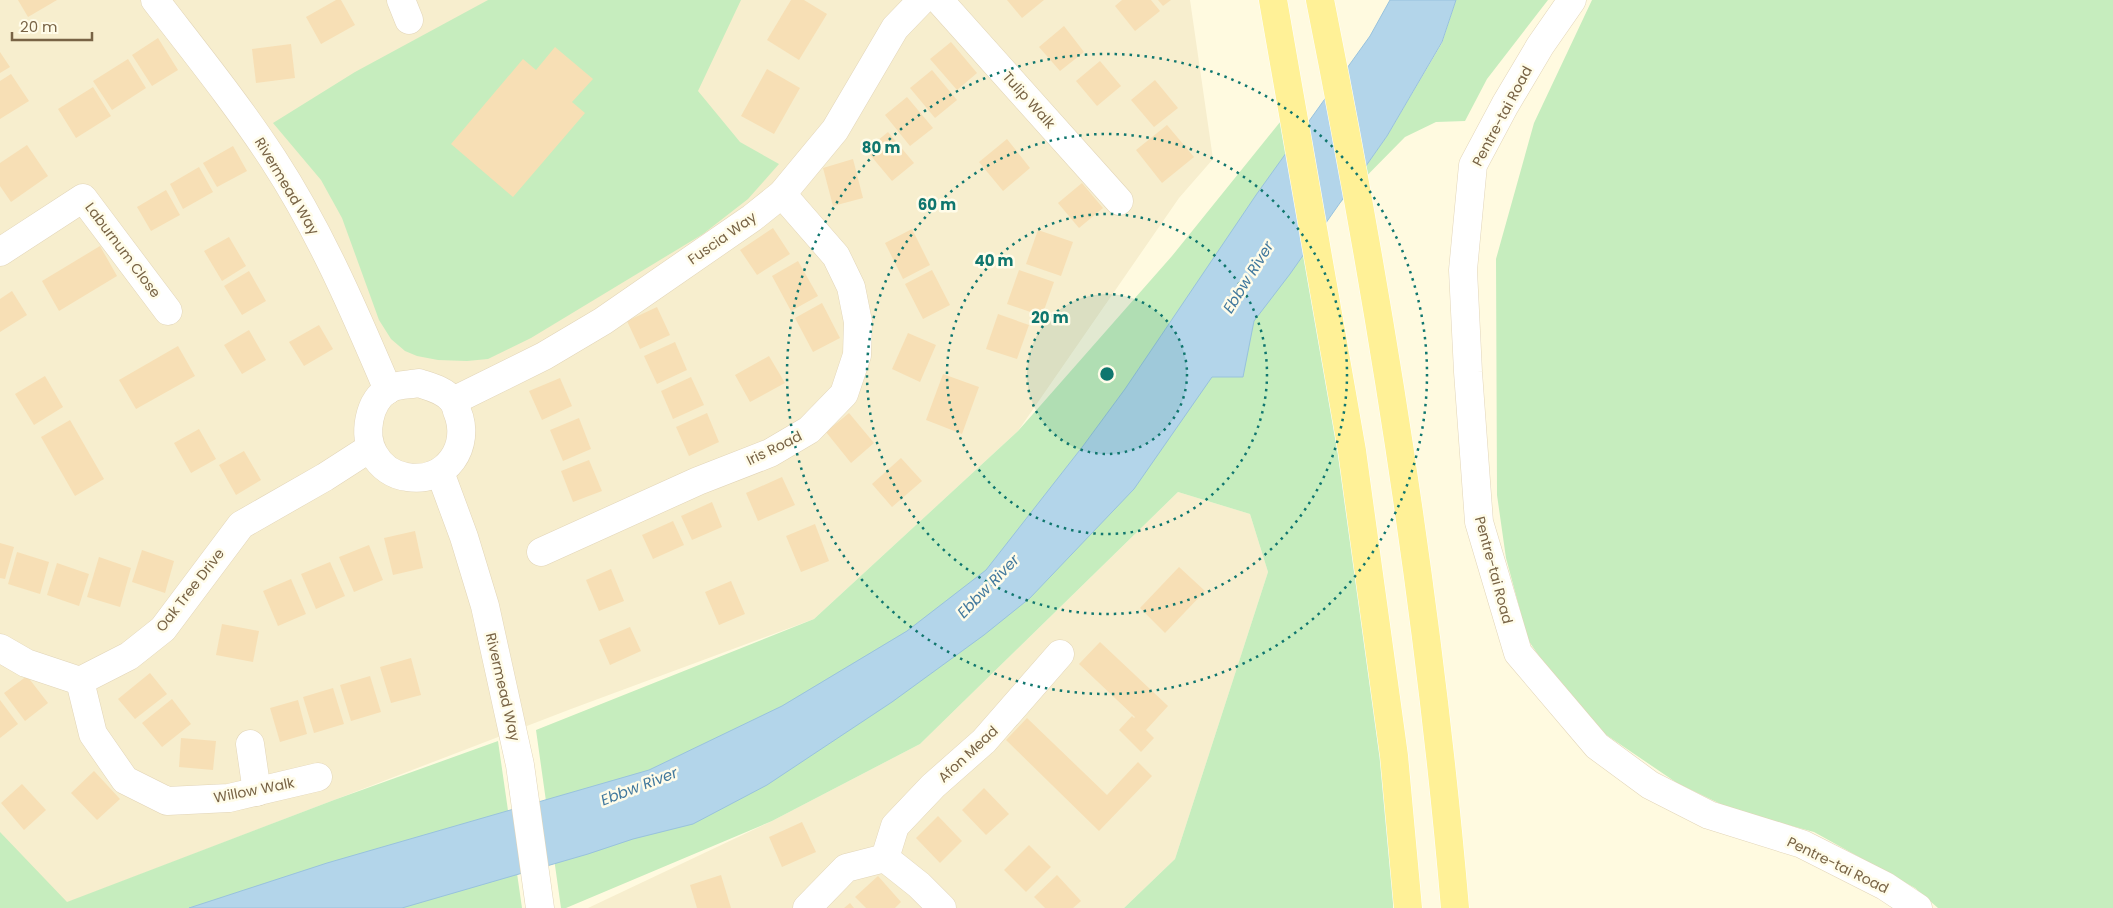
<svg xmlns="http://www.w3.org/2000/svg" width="2113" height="908" viewBox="0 0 2113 908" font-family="Poppins,sans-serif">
	<rect width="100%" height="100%" fill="#fffae0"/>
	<g fill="#f7eece">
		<path d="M0 0H1190L1213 159 1179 198 1018 431 814 619 571 709 66 903 0 908Z"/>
		<path d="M1178 492 1250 514 1268 572 1175 859 1124 908H588L772 821 920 744Z"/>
	</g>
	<g fill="#c6edbe">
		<path d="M488 0H741L698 91 740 142 779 164 748 199 703 234 531 338 488 359 467 361 438 360 417 356 405 351 391 339 379 320 342 218 321 180 273 123 355 72Z"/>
		<path d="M1456 0H1548L1487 79 1465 121 1436 122 1405 137 1339 204 1387 136 1442 43Z"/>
		<path d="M1592 0H2113V908H1938L1915 888 1814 832 1733 810 1677 783 1602 732 1557 682 1528 640 1506 558 1497 495 1496 259 1534 123Z"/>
		<path d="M1293 106 1394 756 1393 908H1124L1175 859 1268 572 1250 514 1178 492 920 744 772 821 566 908H561L536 730 814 619 1018 431 1172 256Z"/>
		<path d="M498 741 522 908H0V832L67 902 334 800Z"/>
	</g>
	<path fill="#b3d5ea" stroke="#98c2dd" d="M1390 0H1456L1442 42 1387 136 1290 274 1254 321 1243 377H1212L1134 489 1030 598 984 635 892 702 767 785 693 824 633 839 588 854 402 908H189L327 863 649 770 782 706 907 631 986 570 1083 446 1125 389 1256 195 1370 36Z"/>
	<g fill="#f7dfb5">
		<path d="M18 0H57L28 17Z"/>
		<path d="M336 0H341L355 25 321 44 306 17Z"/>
		<path d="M791 0H804L827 14 799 60 767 40Z"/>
		<path d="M1007 0H1044L1022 18Z"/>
		<path d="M1122 0H1151L1160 11 1135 31 1115 6Z"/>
		<path d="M1158 0H1171L1163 6Z"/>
		<path d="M1064 26 1084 52 1060 71 1039 47Z"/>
		<path d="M158 38 178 70 152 86 132 55Z"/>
		<path d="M951 42 977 73 957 90 930 59Z"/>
		<path d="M291 44 295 78 256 83 252 49Z"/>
		<path d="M555 47 593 79 572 102 585 113 513 197 451 144 523 59 536 70Z"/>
		<path d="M0 52 10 67 0 73Z"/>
		<path d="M128 59 146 88 112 110 93 81Z"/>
		<path d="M1100 61 1121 86 1097 106 1076 81Z"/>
		<path d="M767 69 800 88 774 134 741 116Z"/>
		<path d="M932 70 957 100 935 118 910 88Z"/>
		<path d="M11 74 29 101 0 119V81Z"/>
		<path d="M1155 80 1178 108 1154 127 1131 100Z"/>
		<path d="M93 87 111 116 76 138 58 109Z"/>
		<path d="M907 97 933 128 910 146 885 115Z"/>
		<path d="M1167 125 1194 157 1162 183 1136 150Z"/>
		<path d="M888 132 914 163 892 181 866 150Z"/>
		<path d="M1007 139 1030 168 1003 191 979 162Z"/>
		<path d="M27 145 48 176 11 202 0 186V163Z"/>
		<path d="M233 146 247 171 217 187 203 163Z"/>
		<path d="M853 159 863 198 833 206 823 168Z"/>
		<path d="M199 167 213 192 183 209 170 184Z"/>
		<path d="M1082 183 1103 208 1079 228 1058 203Z"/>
		<path d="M166 190 180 215 151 231 137 207Z"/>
		<path d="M773 228 790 254 757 275 740 250Z"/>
		<path d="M912 229 930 265 903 279 885 243Z"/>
		<path d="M1038 230 1073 242 1061 276 1026 264Z"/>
		<path d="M229 237 246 266 222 281 204 251Z"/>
		<path d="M100 246 117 276 59 311 42 281Z"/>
		<path d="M798 261 818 296 791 311 772 276Z"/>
		<path d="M932 270 950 305 923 319 905 284Z"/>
		<path d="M1019 270 1054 282 1042 316 1007 304Z"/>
		<path d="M249 271 266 301 242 315 224 286Z"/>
		<path d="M12 291 27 315 0 332V299Z"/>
		<path d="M822 303 840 338 813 352 795 318Z"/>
		<path d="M657 307 670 335 640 349 627 321Z"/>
		<path d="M998 314 1029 325 1017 359 986 349Z"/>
		<path d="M319 325 333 349 304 366 289 342Z"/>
		<path d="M249 330 266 360 242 374 224 345Z"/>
		<path d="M908 333 936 345 920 382 892 369Z"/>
		<path d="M675 342 687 370 657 384 644 356Z"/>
		<path d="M178 346 195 376 136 409 119 380Z"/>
		<path d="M769 356 785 383 750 402 735 375Z"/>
		<path d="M943 374 979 387 962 434 926 420Z"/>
		<path d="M45 376 63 407 34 425 15 394Z"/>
		<path d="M691 377 704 405 673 419 661 391Z"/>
		<path d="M560 378 572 406 542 420 529 391Z"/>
		<path d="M707 413 719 442 689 456 676 427Z"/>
		<path d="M849 413 874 443 851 463 826 432Z"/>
		<path d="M579 418 591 449 563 461 550 430Z"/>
		<path d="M70 420 104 479 75 496 41 437Z"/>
		<path d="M199 429 216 459 191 473 174 443Z"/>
		<path d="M244 451 261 480 236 495 219 465Z"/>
		<path d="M901 458 922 481 892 507 872 484Z"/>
		<path d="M589 460 602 491 573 502 561 471Z"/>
		<path d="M782 477 795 505 758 521 746 493Z"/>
		<path d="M712 502 722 527 692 540 681 516Z"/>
		<path d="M673 521 684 545 653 559 642 535Z"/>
		<path d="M815 524 829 561 801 572 786 536Z"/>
		<path d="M415 531 423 568 393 575 384 538Z"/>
		<path d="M0 543 14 547 5 579 0 578Z"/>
		<path d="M369 545 383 580 354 592 339 557Z"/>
		<path d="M142 550 174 561 165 593 132 582Z"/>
		<path d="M17 552 49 562 40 594 8 584Z"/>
		<path d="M99 557 131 568 120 607 87 597Z"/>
		<path d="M330 562 345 596 316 609 301 574Z"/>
		<path d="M57 563 89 574 79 606 47 595Z"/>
		<path d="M1179 567 1205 591 1165 633 1140 608Z"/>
		<path d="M611 569 624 601 599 611 586 580Z"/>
		<path d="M291 579 306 614 278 626 263 591Z"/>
		<path d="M731 581 745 614 719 625 705 592Z"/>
		<path d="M222 624 259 631 253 662 216 655Z"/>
		<path d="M630 627 641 651 610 665 599 640Z"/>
		<path d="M1100 642 1168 706 1146 730 1154 738 1141 752 1119 730 1132 716 1134 718 1135 717 1079 664Z"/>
		<path d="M411 658 421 695 391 703 380 667Z"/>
		<path d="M150 673 167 694 135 719 118 699Z"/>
		<path d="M27 676 48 703 25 721 4 693Z"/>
		<path d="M370 676 381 712 351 721 340 685Z"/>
		<path d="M333 688 344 724 314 733 303 697Z"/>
		<path d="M172 699 191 724 162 747 142 723Z"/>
		<path d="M0 700 18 724 0 738Z"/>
		<path d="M298 700 307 734 280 742 270 708Z"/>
		<path d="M1027 718 1107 795 1138 762 1152 776 1099 831 1006 740Z"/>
		<path d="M181 738 216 741 213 770 179 767Z"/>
		<path d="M94 771 120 799 97 820 71 793Z"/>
		<path d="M22 784 46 810 24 830 1 803Z"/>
		<path d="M984 788 1009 814 986 835 962 810Z"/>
		<path d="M938 816 962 841 940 863 916 838Z"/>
		<path d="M802 822 816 852 782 867 769 837Z"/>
		<path d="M1029 845 1051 867 1026 892 1004 870Z"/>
		<path d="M721 875 731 908H697L690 885Z"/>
		<path d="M1057 875 1081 901 1073 908H1045L1034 897Z"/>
		<path d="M878 876 901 902 895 908H866L855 897Z"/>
		<path d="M850 903 854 908H844Z"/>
	</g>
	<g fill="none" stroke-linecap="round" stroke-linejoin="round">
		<g stroke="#e2d5b8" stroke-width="29">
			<g id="minor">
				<path d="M155 0C195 52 237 104 273 159 320 231 354 310 388 390"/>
				<path d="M401 0 409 20"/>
				<path d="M939 0 1119 201"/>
				<path d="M1572 0 1540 46 1505 105 1473 165 1463 270 1468 372 1479 522 1518 653 1597 746 1650 785 1709 815 1802 844 1885 886 1918 908"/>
				<path d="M0 252 83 198 168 311"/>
				<path d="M419 383C431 387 444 390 452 400 455 403 456 407 457 411 472 446 446 484 407 477 393 475 381 467 374 454 363 435 368 401 389 389 397 384 409 385 419 383Z"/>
				<path d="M453 401 544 356 603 321 752 218 782 194 835 130 895 28 922 0"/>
				<path d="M440 472 464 537 485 606 520 765 540 908"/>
				<path d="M541 552 698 481 770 453 809 430 844 394 857 355 858 322 851 287 836 256 782 194"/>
				<path d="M0 648 26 663 80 681 129 656 163 629 241 525 325 477 370 448"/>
				<path d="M80 681 93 734 125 780 167 801 229 798 318 777"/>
				<path d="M250 744 257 792"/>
				<path d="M885 858 919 885 942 908"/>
				<path d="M807 908 846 868 885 858 895 826 933 786 984 741 1060 654"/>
			</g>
		</g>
		<g stroke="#fff" stroke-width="29">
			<g id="major">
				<path d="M1273 0 1352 451 1394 756 1408 908"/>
				<path d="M1320 0C1380 300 1429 603 1455 908"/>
			</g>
		</g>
		<use href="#minor" stroke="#fff" stroke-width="28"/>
		<use href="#major" stroke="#fff197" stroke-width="28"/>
	</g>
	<circle cx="1107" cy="374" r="80" fill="#0f766e" fill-opacity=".12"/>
	<g fill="none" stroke="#0f766e" stroke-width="2.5" stroke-dasharray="2.5 5">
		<circle cx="1107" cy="374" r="80"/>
		<circle cx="1107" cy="374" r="160"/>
		<circle cx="1107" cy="374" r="240"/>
		<circle cx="1107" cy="374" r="320"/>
	</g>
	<g text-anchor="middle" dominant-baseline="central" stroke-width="5" stroke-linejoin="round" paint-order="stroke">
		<g font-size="14" fill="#786345" stroke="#fffce9">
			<text transform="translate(1029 100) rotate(48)">Tulip Walk</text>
			<text transform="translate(1502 116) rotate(-62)">Pentre-tai Road</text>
			<text transform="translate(287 186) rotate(59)">Rivermead Way</text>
			<text transform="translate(722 238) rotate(-35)">Fuscia Way</text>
			<text transform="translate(123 250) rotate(53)">Laburnum Close</text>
			<text transform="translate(774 448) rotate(-26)">Iris Road</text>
			<text transform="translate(1494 570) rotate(75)">Pentre-tai Road</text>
			<text transform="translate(190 590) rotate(-52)">Oak Tree Drive</text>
			<text transform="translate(503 687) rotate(77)">Rivermead Way</text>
			<text transform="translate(968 754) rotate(-43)">Afon Mead</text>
			<text transform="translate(254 790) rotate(-11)">Willow Walk</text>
			<text transform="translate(1838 865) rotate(26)">Pentre-tai Road</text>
		</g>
		<g font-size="15" font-style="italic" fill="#41789d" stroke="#fffce9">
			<text transform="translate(1248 277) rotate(-58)">Ebbw River</text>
			<text transform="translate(988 586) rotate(-46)">Ebbw River</text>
			<text transform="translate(639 786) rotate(-21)">Ebbw River</text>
		</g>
	</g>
	<circle cx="1107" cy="374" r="8" fill="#0f766e" stroke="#fffce9" stroke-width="2.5"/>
	<g font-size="15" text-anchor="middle" font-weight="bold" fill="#0f766e" stroke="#fffce9" stroke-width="5" stroke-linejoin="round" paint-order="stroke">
		<text x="881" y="153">80 m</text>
		<text x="937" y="210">60 m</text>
		<text x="994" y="266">40 m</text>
		<text x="1050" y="323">20 m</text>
	</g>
	<path d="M12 32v8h80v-8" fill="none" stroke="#786345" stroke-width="2.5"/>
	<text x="20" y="32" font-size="15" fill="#786345" stroke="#fffce9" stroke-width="4" paint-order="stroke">20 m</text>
</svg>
